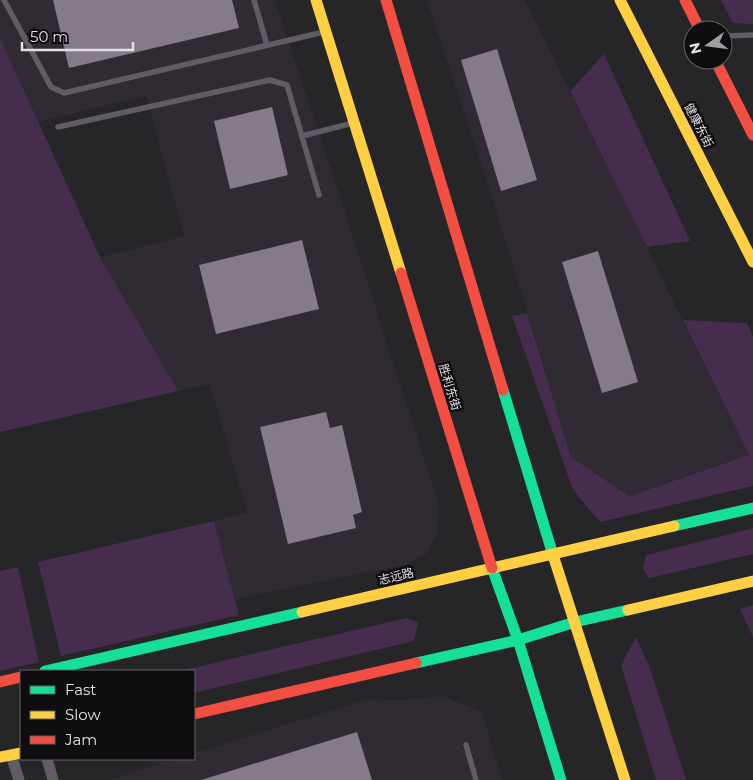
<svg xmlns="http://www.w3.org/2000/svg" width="753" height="780" viewBox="0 0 753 780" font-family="Montserrat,'Noto Sans SC',sans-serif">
	<rect width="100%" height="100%" fill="#262527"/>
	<g fill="#302a32">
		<path d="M0 0H275L340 197 439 505 437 534 427 553 409 564 235 599 214 521 247 512 210 384 178 391 100 257 184 236 146 96 38 122 0 38Z"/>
		<path d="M427 0H525L749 455 629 496 571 457 502 229Z"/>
		<path d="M443 696 482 712 502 780H107L176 759H194V753L368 699 401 700Z"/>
	</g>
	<g fill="#462d4d">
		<path d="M721 0H753V24L733 23Z"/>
		<path d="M0 38 100 257 178 391 0 432Z"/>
		<path d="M604 54 690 241 647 247 570 91Z"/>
		<path d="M527 313 571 457 629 496 749 455 683 320 747 323 753 337V486L600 522 573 490 512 316Z"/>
		<path d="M214 521 239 615 61 656 38 562Z"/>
		<path d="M753 528V554L649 578 643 569 646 555Z"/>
		<path d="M18 567 39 662 0 671V571Z"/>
		<path d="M753 605V637L740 609Z"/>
		<path d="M407 618 418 623 414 641 194 693V671H179Z"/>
		<path d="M636 637 650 668 686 780H656L621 665Z"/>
	</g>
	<g fill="#857a88">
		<path d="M53 0H232L239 28 69 68Z"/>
		<path d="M497 49 537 180 501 191 461 60Z"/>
		<path d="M272 107 288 175 230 189 214 121Z"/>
		<path d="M302 240 319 309 216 334 199 265Z"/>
		<path d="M598 251 638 382 602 393 562 262Z"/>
		<path d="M326 412 330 428 342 425 362 512 353 515 356 528 288 544 260 427Z"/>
		<path d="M357 732 372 780H201Z"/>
	</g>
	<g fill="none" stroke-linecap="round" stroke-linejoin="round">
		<g stroke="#625b65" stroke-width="5.5">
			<path d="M4 0 51 87 64 93 324 32"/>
			<path d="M254 0 267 45"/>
			<path d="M723 36 753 35"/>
			<path d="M58 127 270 80 287 85 319 195"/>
			<path d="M302 136 353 123"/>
			<path d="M466 745 476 780"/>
		</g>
		<g stroke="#625b65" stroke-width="11">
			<path d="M11 755 19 780"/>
			<path d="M47 759 53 780"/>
		</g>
		<g stroke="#16e098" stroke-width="11">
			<path d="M503 390 553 555"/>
			<path d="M674 526 753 508"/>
			<path d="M492 568 518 640 561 780"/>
			<path d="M416 663 518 640 575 622 628 610"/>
			<path d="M45 671 302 612"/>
		</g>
		<g stroke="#ffcf43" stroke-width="11">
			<path d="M316 0 401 273"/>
			<path d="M620 0 753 262"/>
			<path d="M553 555 625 780"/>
			<path d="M628 610 753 581"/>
			<path d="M302 612 674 526"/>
			<path d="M0 757 21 753"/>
		</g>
		<g stroke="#f24e42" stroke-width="11">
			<path d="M386 0 503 390"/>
			<path d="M685 0 700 30"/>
			<path d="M715 60 753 135"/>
			<path d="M401 273 492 568"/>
			<path d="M0 682 21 677"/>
			<path d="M194 714 416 663"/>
		</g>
	</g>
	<g text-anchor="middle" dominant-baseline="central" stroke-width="5" stroke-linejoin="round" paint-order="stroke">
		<g font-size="12" fill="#e3e1e4" stroke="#0f0d0f">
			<text transform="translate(699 125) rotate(63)">健康东街</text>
			<text transform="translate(450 387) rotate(73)">胜利东街</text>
			<text transform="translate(396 576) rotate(-13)">志远路</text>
		</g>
	</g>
	<rect x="20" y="670" width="175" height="90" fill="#0f0d0f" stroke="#646264"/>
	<rect x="30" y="686" width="25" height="8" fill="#16e098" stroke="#646264"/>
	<text x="65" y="695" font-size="15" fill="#e3e1e4">Fast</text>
	<rect x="30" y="711" width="25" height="8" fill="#ffcf43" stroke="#646264"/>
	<text x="65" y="720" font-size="15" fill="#e3e1e4">Slow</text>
	<rect x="30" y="736" width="25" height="8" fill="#f24e42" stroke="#646264"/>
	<text x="65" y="745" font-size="15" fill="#e3e1e4">Jam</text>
	<g transform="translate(708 45) rotate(256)"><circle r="24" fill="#0f0d0f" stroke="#646264"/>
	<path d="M0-4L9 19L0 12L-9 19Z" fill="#a19fa2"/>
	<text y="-8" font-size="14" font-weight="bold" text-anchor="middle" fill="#e3e1e4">N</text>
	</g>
	<path d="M22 42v8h111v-8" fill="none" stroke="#e3e1e4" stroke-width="2.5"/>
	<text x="30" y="42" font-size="15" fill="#e3e1e4" stroke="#0f0d0f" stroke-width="4" paint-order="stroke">50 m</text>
</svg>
